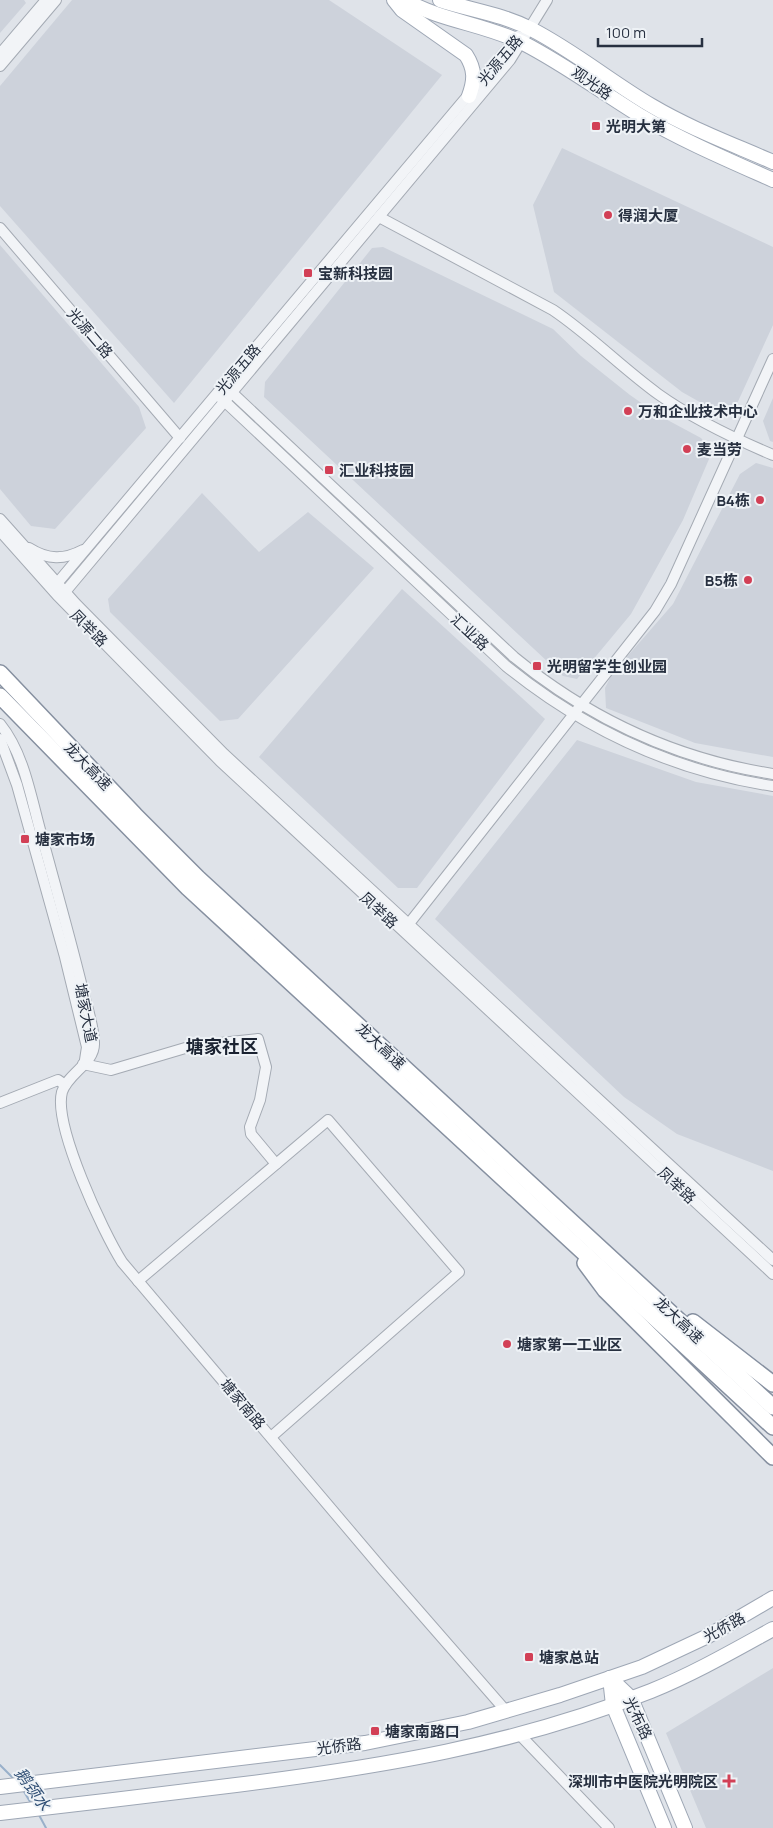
<svg xmlns="http://www.w3.org/2000/svg" width="773" height="1828" viewBox="0 0 773 1828" font-family="Manrope,'Noto Sans SC',sans-serif">
	<rect width="100%" height="100%" fill="#dfe3e9"/>
	<g fill="#cdd2db">
		<path d="M0 0H24L26 3 0 33Z"/>
		<path d="M72 0H329L442 75 174 403 0 206V86Z"/>
		<path d="M562 148 773 247V325L735 408 719 413 682 392 554 292 533 205Z"/>
		<path d="M0 245 139 407 146 428 55 529 31 526 0 489Z"/>
		<path d="M383 247 553 329 581 356 630 395 660 416 701 438 712 452 683 520 631 614 577 679 563 676 264 397 265 382 372 248Z"/>
		<path d="M773 398V442L770 441 763 421Z"/>
		<path d="M756 463 773 468V757L695 743 606 708 605 688 612 674 673 604 740 474Z"/>
		<path d="M202 493 259 552 308 512 374 568 238 719 220 721 110 612 108 599Z"/>
		<path d="M402 589 545 719 417 888H398L259 757Z"/>
		<path d="M577 740 696 782 773 796V1171L677 1134 624 1097 435 919Z"/>
		<path d="M773 1668V1828H706L666 1733Z"/>
	</g>
	<g fill="none" stroke-linecap="round" stroke-linejoin="round">
		<g stroke="#99b0ca" stroke-width="2">
			<path d="M0 1765 15 1780"/>
			<path d="M23 1790 32 1805"/>
			<path d="M39 1815 46 1828"/>
		</g>
		<g stroke="#a4aab3" stroke-width="12">
			<g id="minor">
				<path d="M0 54 46 0"/>
				<path d="M0 66 56 0"/>
				<path d="M379 217 553 310C590 335 621 367 658 394 693 419 733 438 773 455"/>
				<path d="M0 228 180 438"/>
				<path d="M227 388 514 657C590 719 676 759 773 774"/>
				<path d="M220 397 506 666C585 730 673 771 773 786"/>
				<path d="M0 519 76 604 224 754 773 1260"/>
				<path d="M0 531 57 595 220 761 773 1274"/>
				<path d="M29 548C48 560 64 560 83 550"/>
				<path d="M54 587 518 36"/>
				<path d="M61 595 65 592 510 60 547 0"/>
				<path d="M0 724C25 755 31 799 42 837 55 885 69 934 81 983 85 1002 94 1024 94 1043 95 1063 68 1073 62 1092 53 1125 103 1232 122 1262L383 1570 506 1711"/>
				<path d="M0 739 17 785 65 957 87 1047 85 1060"/>
				<path d="M404 930 655 611 671 584 773 359"/>
				<path d="M83 1064 111 1070 192 1046 258 1039 266 1067 260 1100 250 1127 251 1134 276 1164"/>
				<path d="M0 1103 58 1080 65 1085"/>
				<path d="M138 1281 328 1120 459 1272 271 1437"/>
				<path d="M520 1735 609 1828"/>
			</g>
		</g>
		<g stroke="#9ea7b5" stroke-width="16">
			<g id="major">
				<path d="M394 0 402 10 466 55C475 69 475 80 469 96"/>
				<path d="M405 0C441 21 485 24 523 43 564 64 600 91 639 115 681 140 728 160 773 180"/>
				<path d="M440 0C470 10 502 14 531 29 574 51 611 82 652 106 691 129 732 144 773 162"/>
				<path d="M610 1678 631 1698 685 1828"/>
				<path d="M610 1678 613 1705 664 1828"/>
				<path d="M0 1787 365 1743 468 1722 560 1695 642 1667 708 1636 773 1598"/>
				<path d="M0 1813C79 1804 157 1795 236 1785 380 1767 515 1745 651 1691 693 1674 733 1651 773 1629"/>
			</g>
		</g>
		<g stroke="#8690a0" stroke-width="18">
			<g id="highway">
				<path d="M0 673 135 815 198 878 773 1407"/>
				<path d="M0 696 188 888 773 1427"/>
				<path d="M585 1263 605 1290 773 1457"/>
				<path d="M693 1322 773 1384"/>
			</g>
		</g>
		<use href="#minor" stroke="#f2f4f7" stroke-width="10"/>
		<use href="#major" stroke="#fff" stroke-width="14"/>
		<use href="#highway" stroke="#fff" stroke-width="15"/>
	</g>
	<g fill="#d24056" stroke="#eef2f6" stroke-width="2">
		<rect x="591" y="121" width="10" height="10" rx="2.5"/>
		<circle cx="608" cy="215" r="5"/>
		<rect x="303" y="268" width="10" height="10" rx="2.5"/>
		<circle cx="628" cy="411" r="5"/>
		<circle cx="687" cy="449" r="5"/>
		<rect x="324" y="465" width="10" height="10" rx="2.5"/>
		<circle cx="760" cy="500" r="5"/>
		<circle cx="748" cy="580" r="5"/>
		<rect x="532" y="661" width="10" height="10" rx="2.5"/>
		<rect x="20" y="834" width="10" height="10" rx="2.5"/>
		<circle cx="507" cy="1344" r="5"/>
		<rect x="524" y="1652" width="10" height="10" rx="2.5"/>
		<rect x="370" y="1726" width="10" height="10" rx="2.5"/>
		<path d="M726.5 1773.5h5v5h5v5h-5v5h-5v-5h-5v-5h5z"/>
	</g>
	<g text-anchor="middle" dominant-baseline="central" stroke-width="4" stroke-linejoin="round" paint-order="stroke">
		<g font-size="15" fill="#273040" stroke="#eef2f6">
			<text transform="translate(500 60) rotate(-50)">光源五路</text>
			<text transform="translate(592 83) rotate(35)">观光路</text>
			<text transform="translate(90 333) rotate(49)">光源二路</text>
			<text transform="translate(238 369) rotate(-50)">光源五路</text>
			<text transform="translate(89 628) rotate(45)">凤举路</text>
			<text transform="translate(470 632) rotate(43)">汇业路</text>
			<text transform="translate(88 766) rotate(46)">龙大高速</text>
			<text transform="translate(379 910) rotate(43)">凤举路</text>
			<text transform="translate(86 1013) rotate(79)">塘家大道</text>
			<text transform="translate(381 1046) rotate(43)">龙大高速</text>
			<text transform="translate(677 1185) rotate(43)">凤举路</text>
			<text transform="translate(679 1320) rotate(43)">龙大高速</text>
			<text transform="translate(243 1404) rotate(50)">塘家南路</text>
			<text transform="translate(724 1627) rotate(-29)">光侨路</text>
			<text transform="translate(638 1718) rotate(64)">光布路</text>
			<text transform="translate(339 1746) rotate(-7)">光侨路</text>
		</g>
		<g font-size="15" font-weight="bold" fill="#273040" stroke="#eef2f6" text-anchor="start">
			<text x="606" y="126">光明大第</text>
			<text x="618" y="215">得润大厦</text>
			<text x="318" y="273">宝新科技园</text>
			<text x="638" y="411">万和企业技术中心</text>
			<text x="697" y="449">麦当劳</text>
			<text x="339" y="470">汇业科技园</text>
			<text x="750" y="500" text-anchor="end">B4栋</text>
			<text x="738" y="580" text-anchor="end">B5栋</text>
			<text x="547" y="666">光明留学生创业园</text>
			<text x="35" y="839">塘家市场</text>
			<text x="517" y="1344">塘家第一工业区</text>
			<text x="539" y="1657">塘家总站</text>
			<text x="385" y="1731">塘家南路口</text>
			<text x="718" y="1781" text-anchor="end">深圳市中医院光明院区</text>
		</g>
		<g font-size="16" font-style="italic" fill="#304f75" stroke="#eef2f6">
			<text transform="translate(33 1789) rotate(54)">鹅颈水</text>
		</g>
		<g font-size="18" font-weight="bold" fill="#1a2231" stroke="#eef2f6">
			<text x="222" y="1046">塘家社区</text>
		</g>
	</g>
	<path d="M598 38v8h104v-8" fill="none" stroke="#273040" stroke-width="2.5"/>
	<text x="606" y="38" font-size="15" fill="#273040" stroke="#eef2f6" stroke-width="4" paint-order="stroke">100 m</text>
</svg>
